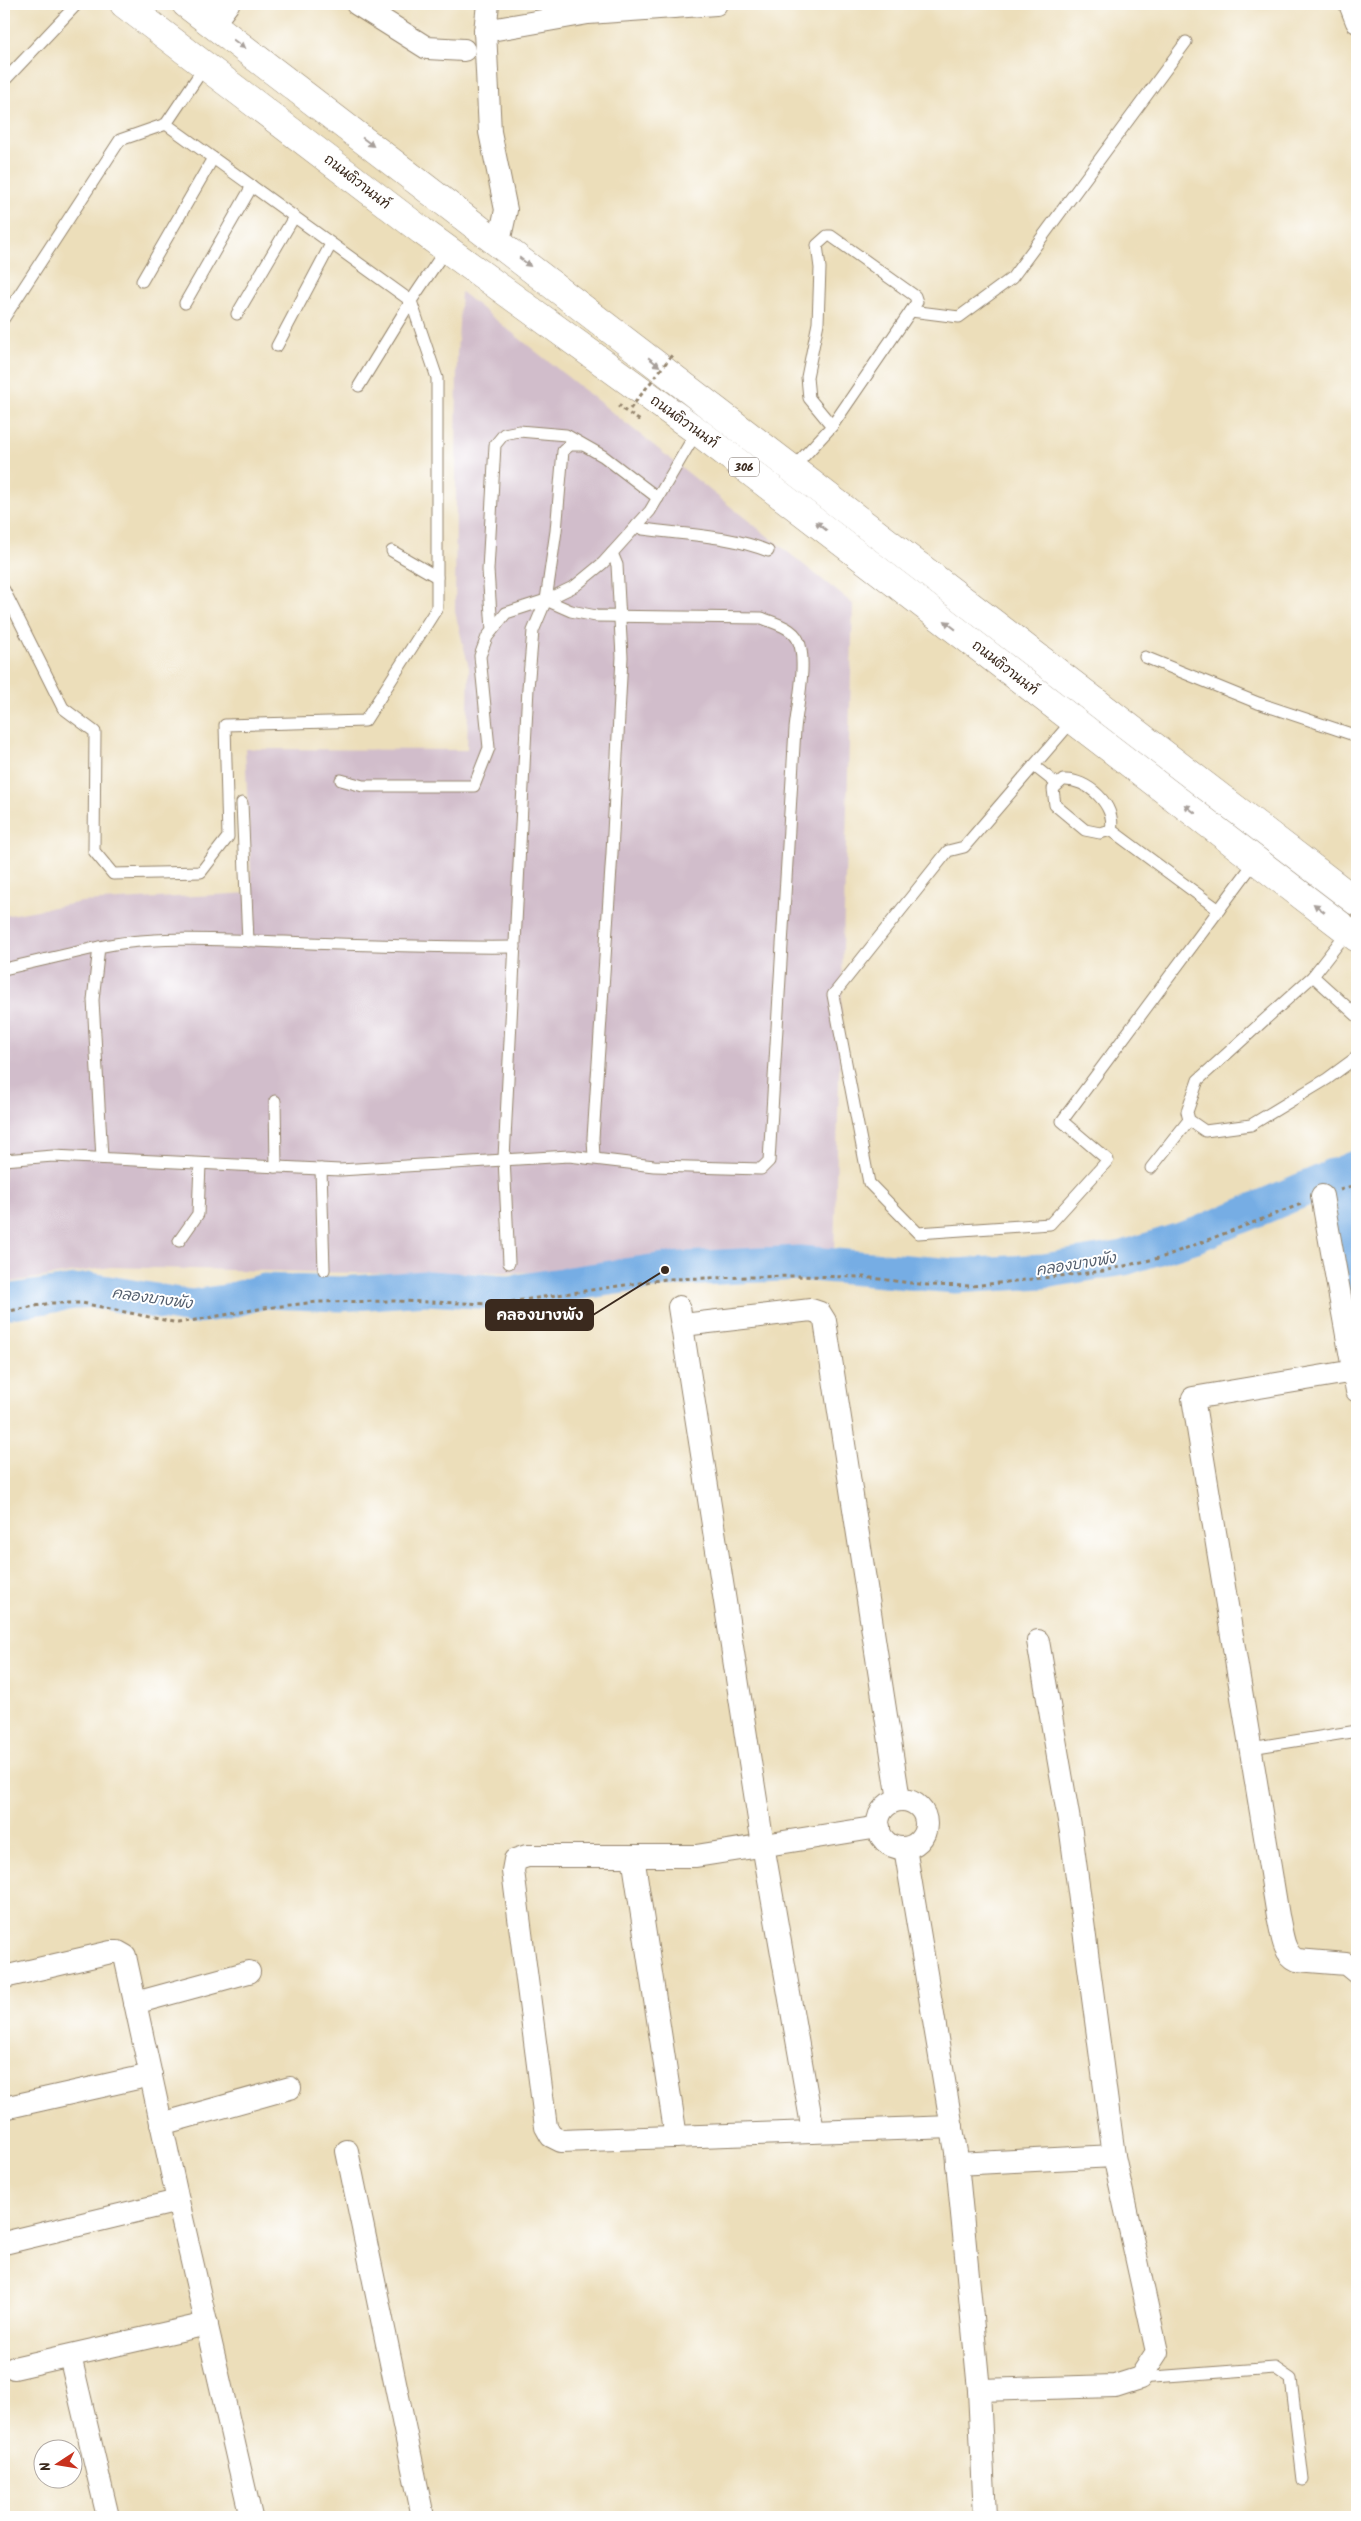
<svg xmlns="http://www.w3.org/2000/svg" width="1361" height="2521" viewBox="0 0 1361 2521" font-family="Kalam,'Playpen Sans Thai',sans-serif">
	<rect width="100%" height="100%" fill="#fff"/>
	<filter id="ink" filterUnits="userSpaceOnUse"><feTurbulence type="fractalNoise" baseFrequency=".02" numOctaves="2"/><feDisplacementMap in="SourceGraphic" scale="10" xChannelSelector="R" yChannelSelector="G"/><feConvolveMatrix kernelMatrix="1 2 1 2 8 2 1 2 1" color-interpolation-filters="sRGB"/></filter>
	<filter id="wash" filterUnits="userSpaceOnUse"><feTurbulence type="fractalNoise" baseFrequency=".0096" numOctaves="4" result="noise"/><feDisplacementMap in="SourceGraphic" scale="20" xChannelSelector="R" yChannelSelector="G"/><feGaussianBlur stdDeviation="1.12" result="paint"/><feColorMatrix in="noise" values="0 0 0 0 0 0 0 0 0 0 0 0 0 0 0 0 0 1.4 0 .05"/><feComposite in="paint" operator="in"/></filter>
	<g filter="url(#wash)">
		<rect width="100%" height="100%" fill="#ecdeba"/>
		<path fill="#d1bdcb" d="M461 292 853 604 834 1254 563 1272 356 1273 111 1267 4 1283V916L82 902 252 893 245 749 467 750 469 668 455 612 457 354Z"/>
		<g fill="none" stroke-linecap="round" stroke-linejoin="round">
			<g stroke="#76ade4" stroke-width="35">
				<path d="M1332 1176 1357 1313"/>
				<path d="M4 1302 90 1290 191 1307 225 1302 264 1291 340 1294 426 1288 508 1293 665 1270 799 1263 955 1276 1044 1271 1124 1258 1196 1235 1357 1167"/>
			</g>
		</g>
	</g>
	<g filter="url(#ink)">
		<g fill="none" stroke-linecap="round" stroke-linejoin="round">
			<g stroke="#94846c" stroke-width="13">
				<g id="lane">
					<path d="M4 81 77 4"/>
					<path d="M166 124 411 301 359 386"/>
					<path d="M142 281 213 158"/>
					<path d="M185 303 252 186"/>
					<path d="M911 311 959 317 1012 278 1186 42"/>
					<path d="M237 314 294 217"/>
					<path d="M4 318 120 140 166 124 205 66"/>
					<path d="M277 346 331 244"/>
					<path d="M793 468 832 426 917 302 915 296 831 236H827L817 245 820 268 818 323 807 377 809 398 832 426"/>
					<path d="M637 525 643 529C686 535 728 535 768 551"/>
					<path d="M392 551 437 577"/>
					<path d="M4 590 63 708 95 732 94 851 113 874 201 872 228 837 225 725 365 721 437 608V378L411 301 446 249"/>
					<path d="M492 630 488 570 495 445 504 434 519 431 566 435 603 456 658 498"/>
					<path d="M1145 657 1258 703 1357 736"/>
					<path d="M1073 720 964 847 948 851 833 995 869 1183 918 1233 1050 1224 1108 1160 1062 1121 1256 860"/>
					<path d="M1034 766 1057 784"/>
					<path d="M341 780 363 786H474L489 748 480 656 487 637 506 613 546 600 575 586 603 563 650 511 697 431"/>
					<path d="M1063 780C1087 778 1117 806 1111 830L1100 833 1085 830 1055 805 1053 789Z"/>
					<path d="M242 803 248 941"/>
					<path d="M1111 830 1219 910"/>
					<path d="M1348 931 1313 976 1198 1080 1187 1112 1189 1120 1205 1131 1251 1125 1327 1079 1357 1057"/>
					<path d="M4 969 99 947"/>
					<path d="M1313 976 1357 1016"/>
					<path d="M275 1101 276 1167"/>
					<path d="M102 1158 93 1000 99 947C152 935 227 940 282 942 360 945 437 948 515 947"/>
					<path d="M594 1158 593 1138 612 853 622 657 617 565 612 553"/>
					<path d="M4 1160 53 1156 340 1170 569 1156 654 1166 761 1169 769 1161 795 729C797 707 808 660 798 640 792 627 774 623 762 618L596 616 571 611 546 600"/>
					<path d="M1151 1168 1189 1120"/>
					<path d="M321 1169 324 1270"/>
					<path d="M179 1241 198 1214 200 1164"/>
					<path d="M509 1263 504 1158 528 688 533 631 546 600 556 531 563 451 570 445H581"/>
					<path d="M1251 1748 1357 1731"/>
					<path d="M1140 2378 1275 2368 1291 2379 1303 2480"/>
				</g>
			</g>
			<g stroke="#94846c" stroke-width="24">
				<g id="street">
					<path d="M357 4 427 48 464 50"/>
					<path d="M488 4 485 31 490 132 506 210 499 242"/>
					<path d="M1350 4 1357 22"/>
					<path d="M213 24 228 4"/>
					<path d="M485 31 588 13 716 4"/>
					<path d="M1322 1196 1357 1391"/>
					<path d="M679 1307 763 1845 813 2131"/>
					<path d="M683 1325 811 1310 820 1313 825 1321 899 1800"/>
					<path d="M1354 1371 1193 1398 1278 1916C1282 1931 1282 1953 1297 1960L1346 1964 1357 1973"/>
					<path d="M1038 1641 1071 1832 1114 2156"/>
					<circle cx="902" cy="1824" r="24"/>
					<path d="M879 1827 696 1856H527L515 1860 513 1871 546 2127 551 2136 561 2141 952 2127"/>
					<path d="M905 1848 956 2152 979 2390 985 2517"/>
					<path d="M633 1856 676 2137"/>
					<path d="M4 1977 111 1952H118L125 1956 178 2201 251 2517"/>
					<path d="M135 2003 249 1972"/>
					<path d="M4 2108 151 2075"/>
					<path d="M161 2124 290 2088"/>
					<path d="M347 2151 423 2517"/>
					<path d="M957 2164 1114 2156 1157 2352 1140 2378 1115 2386 979 2390"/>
					<path d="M4 2243 178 2201"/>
					<path d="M70 2356 108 2517"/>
					<path d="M14 2368 207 2324"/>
				</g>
			</g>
			<g stroke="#94846c" stroke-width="29">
				<g id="primary">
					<path d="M124 4 422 231 697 431 1357 938"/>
					<path d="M186 4 1357 902"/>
				</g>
			</g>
			<g stroke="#94846c" stroke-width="3" stroke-dasharray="4 4" stroke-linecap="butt">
				<path d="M621 404 619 407 642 422"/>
				<path d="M1340 1190 1357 1184"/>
				<path d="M4 1312 51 1303H82L178 1323 264 1308 317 1302 395 1301 496 1304 666 1279 792 1276 863 1277 928 1285 972 1286 1103 1271 1163 1257 1304 1203"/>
			</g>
			<use href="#lane" stroke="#fff" stroke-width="11"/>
			<use href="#street" stroke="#fff" stroke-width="22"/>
			<use href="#primary" stroke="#fff" stroke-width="28"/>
			<path stroke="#94846c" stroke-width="3" stroke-dasharray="4 4" stroke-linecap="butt" d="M630 409 672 355"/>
		</g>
		<defs><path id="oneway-solid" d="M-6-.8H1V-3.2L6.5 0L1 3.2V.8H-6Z" transform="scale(1.25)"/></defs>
		<g fill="#a79f9a">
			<use href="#oneway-solid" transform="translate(239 44) rotate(37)"/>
			<use href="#oneway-solid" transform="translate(368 142) rotate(37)"/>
			<use href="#oneway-solid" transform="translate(525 262) rotate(38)"/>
			<use href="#oneway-solid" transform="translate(654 362) rotate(38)"/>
			<use href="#oneway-solid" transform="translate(821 526) rotate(-142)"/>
			<use href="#oneway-solid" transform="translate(950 625) rotate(-142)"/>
			<use href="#oneway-solid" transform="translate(1190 809) rotate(-142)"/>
			<use href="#oneway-solid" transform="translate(1319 908) rotate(-143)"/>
		</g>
	</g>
	<g text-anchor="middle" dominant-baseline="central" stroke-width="4" stroke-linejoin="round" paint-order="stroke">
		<rect fill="#fff" stroke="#766a62" stroke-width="1" x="729" y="457.5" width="30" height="19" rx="4"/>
		<g font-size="12" font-weight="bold" fill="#3b2a1e">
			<text x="744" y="467">306</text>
		</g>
		<g font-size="14" fill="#3b2a1e" stroke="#fff">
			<text transform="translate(357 182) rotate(38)">ถนนติวานนท์</text>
			<text transform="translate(684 422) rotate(36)">ถนนติวานนท์</text>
			<text transform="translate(1005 668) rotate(38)">ถนนติวานนท์</text>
		</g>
		<g font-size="15" font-style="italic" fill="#535e6d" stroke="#fff">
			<text transform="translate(1076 1265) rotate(-9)">คลองบางพัง</text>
			<text transform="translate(152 1299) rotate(8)">คลองบางพัง</text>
		</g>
	</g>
	<path fill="none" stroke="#3b2a1e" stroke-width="2" d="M665 1270L593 1315"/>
	<circle fill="#3b2a1e" stroke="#fff" stroke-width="2" cx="665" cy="1270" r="5"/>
	<rect fill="#3b2a1e" stroke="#3b2a1e" stroke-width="2" x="486" y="1300" width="107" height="30" rx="5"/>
	<g font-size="15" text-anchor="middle" font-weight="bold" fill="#fff">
		<text x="540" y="1320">คลองบางพัง</text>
	</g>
	<rect width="1361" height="2521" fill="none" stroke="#fff" stroke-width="20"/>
	<g transform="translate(58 2464) rotate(258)"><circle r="24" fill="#ffffff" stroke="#b1aaa5"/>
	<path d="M0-4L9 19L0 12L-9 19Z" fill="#c8321e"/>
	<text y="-8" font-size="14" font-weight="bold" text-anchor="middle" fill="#3b2a1e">N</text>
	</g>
</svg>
